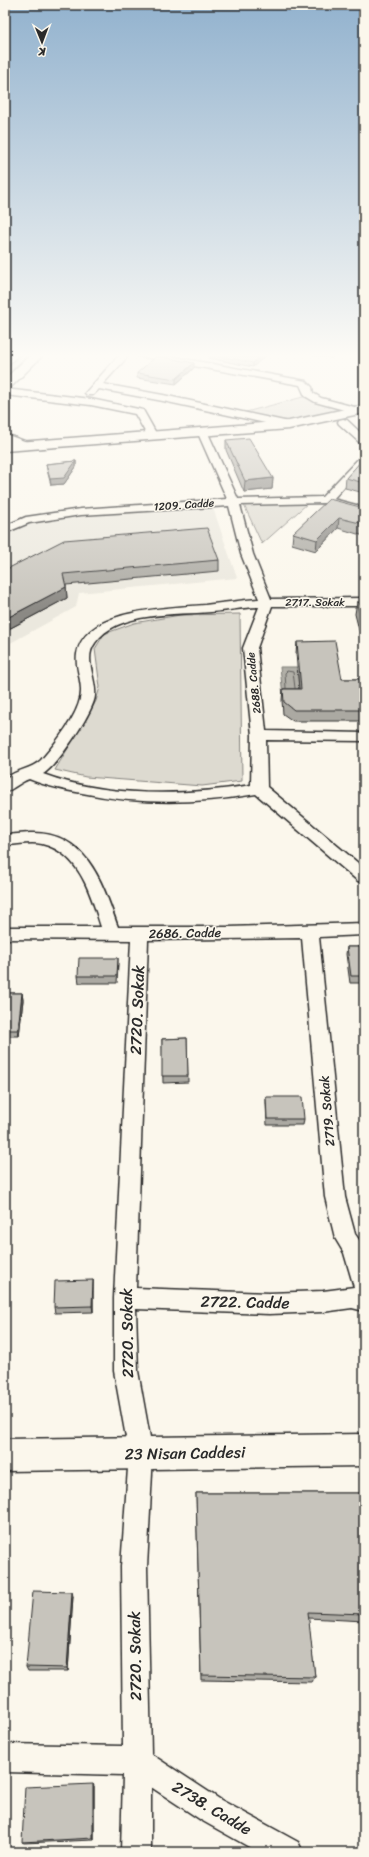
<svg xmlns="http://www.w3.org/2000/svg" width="369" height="1857" viewBox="0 0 369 1857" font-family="Sriracha,sans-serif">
	<rect width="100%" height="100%" fill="#fbf7ec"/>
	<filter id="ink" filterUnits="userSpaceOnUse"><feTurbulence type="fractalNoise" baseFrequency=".025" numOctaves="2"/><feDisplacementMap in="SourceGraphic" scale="8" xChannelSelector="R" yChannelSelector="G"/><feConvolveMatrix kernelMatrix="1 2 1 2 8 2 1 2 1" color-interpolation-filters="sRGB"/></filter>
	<g filter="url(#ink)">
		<path fill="#ebe8de" d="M212 505 237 578 79 593 76 607 5 646V533L37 521Z"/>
		<g fill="#dddad0" stroke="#84827e">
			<path d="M22 353H30L5 376V369Z"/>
			<path d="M303 397 353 411 283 422 242 413Z"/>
			<path d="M243 503H308L262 544Z"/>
			<path d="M240 614 242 781 202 786 86 777 55 770 96 701 100 687 95 649 104 634 134 623 180 615Z"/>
		</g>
		<path fill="#b1afa7" stroke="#7b7a75" d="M280 667H297L300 696H283Z"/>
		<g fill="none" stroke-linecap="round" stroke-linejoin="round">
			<path stroke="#61605d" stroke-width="1" d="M286 688 285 673 287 671 293 672 295 688"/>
			<g stroke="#2b2b2b" stroke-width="3">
				<g id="minor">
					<path d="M121 353H131L103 384 163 395 289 422 294 425 289 428 163 401 99 389 93 395H87L85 393 87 391Z"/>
					<path d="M133 353H152L306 381 312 387 313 393 321 398 362 409 364 411 359 414 315 402 305 396 300 385 138 356Z"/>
					<path d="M358 353H364V356L360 355Z"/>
					<path d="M5 389 91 399 143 410 157 435 152 438 148 437 135 414 91 405 5 395Z"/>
					<path d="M343 419 347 420 364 436V444L360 443 339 424 338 422 339 420Z"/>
					<path d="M202 428 207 431 238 499 322 497 360 457 364 456V465L333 499 364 507V513L325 503 240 505 253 554 271 599 364 598V606H272L257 648 266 731 364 733V741L266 740 267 787 364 868V883L358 881 256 794C197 804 140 805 82 793 64 790 46 786 29 779 20 782 14 789 5 792V779C16 769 31 770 41 760 55 744 82 711 81 690 81 678 75 666 77 654 85 608 169 608 205 605 223 603 241 600 259 599L241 554 229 506 81 515 29 523 5 533V526L26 517 81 509 227 499 197 431ZM259 607 243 648 252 735 251 785C186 796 107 798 43 774 57 766 94 711 95 696 97 679 83 659 95 643 117 611 176 615 211 612 227 611 243 607 259 607Z"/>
					<path d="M30 833C87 831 103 884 118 927H229L364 923V935L319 937 345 1197 355 1234 364 1247V1311L352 1308 323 1312 269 1314 136 1309 138 1371 153 1454 147 1567 151 1754 221 1800 298 1842 303 1852H258L201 1820 151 1787V1852H121L123 1775 5 1772V1744L123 1746 121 1567 129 1454 114 1371V1298L131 940 5 939V927H101C91 895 80 853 42 844 30 841 17 845 5 845V835ZM302 938 325 1197 335 1238 344 1253 354 1287 323 1291 269 1293 136 1288 148 940Z"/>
				</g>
			</g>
			<g stroke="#2b2b2b" stroke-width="3">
				<g id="secondary">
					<path d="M364 405V413L289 429 5 451V443L289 421Z"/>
					<path d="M364 1434V1466L5 1471V1439Z"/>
				</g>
			</g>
			<g stroke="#2b2b2b" stroke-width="3">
				<g id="primary">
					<path d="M7 353H20L9 364 5 365V355Z"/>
					<path d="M32 353H45L9 389 5 390V379Z"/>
					<path d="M5 434 27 442 29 445 27 448 22 449 5 443Z"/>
				</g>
			</g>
			<use href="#minor" fill="#fbf7ec" fill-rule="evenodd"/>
			<use href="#secondary" fill="#fbf7ec" fill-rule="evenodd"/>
			<use href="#primary" fill="#fbf7ec" fill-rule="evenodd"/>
		</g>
		<g fill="#aba9a2" stroke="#2b2b2b">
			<path d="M210 353H268L253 367 209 358V354Z"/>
			<path d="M312 353H337L331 358 312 355Z"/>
			<path d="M194 368 176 384 137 378V373Z"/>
			<path d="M226 440 273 478 272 489 244 492 226 450Z"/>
			<path d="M364 458V493L345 488 346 478Z"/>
			<path d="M76 461V467L64 484 51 485 47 470 46 464Z"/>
			<path d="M364 508V536L338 528 316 551 292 544 293 533Z"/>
			<path d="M219 560V571L66 585 67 598 5 631V570Z"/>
			<path d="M357 602 364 603V650L355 614Z"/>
			<path d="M297 642 342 679H364V721H293L283 714 282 700 283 689H299L296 653Z"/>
			<path d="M347 947H364V983H350L346 954Z"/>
			<path d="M118 958V965L117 983H79L78 976Z"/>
			<path d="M5 993H22L23 1000 19 1036H5Z"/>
			<path d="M187 1038 188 1082 163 1083 162 1039Z"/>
			<path d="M266 1097 304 1119 303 1125H267L266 1103Z"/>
			<path d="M93 1280V1312L55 1313 54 1307Z"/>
			<path d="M196 1493H364V1621L308 1618 315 1677 312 1682 201 1680Z"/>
			<path d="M73 1596 68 1671H28L26 1667Z"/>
			<path d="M94 1786V1840L24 1843 22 1842Z"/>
		</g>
		<g fill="#8b8984" stroke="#2b2b2b">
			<path d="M264 353H268L253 367V363Z"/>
			<path d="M332 353H337L331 358V354Z"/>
			<path d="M194 363V368L176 384V379Z"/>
			<path d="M76 461V467L64 484 51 485 50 479Z"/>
			<path d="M273 478 272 489 244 492 245 481Z"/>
			<path d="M339 518 338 528 316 551 317 540Z"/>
			<path d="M66 587 67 598 5 631V619Z"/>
			<path d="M22 993 23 1000 19 1036 18 1030Z"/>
			<path d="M93 1280V1312L92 1306Z"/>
			<path d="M72 1592 73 1596 68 1671 67 1668Z"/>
			<path d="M93 1784 94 1786V1840L93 1838Z"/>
		</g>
		<g fill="#c7c4bc" stroke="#2b2b2b">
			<path d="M210 353H264L253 363 209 354Z"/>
			<path d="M157 356 194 363 176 379 137 373Z"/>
			<path d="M249 438 273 478 245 481 226 440Z"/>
			<path d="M364 458V483L346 478Z"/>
			<path d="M76 461 64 478 50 479 46 464Z"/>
			<path d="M329 499 364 508V524L339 518 317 540 293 533Z"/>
			<path d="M207 528 219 560 63 574 66 587 5 619V570L64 540Z"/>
			<path d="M357 602 364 603V633Z"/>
			<path d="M335 641 342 679H364V710H294L284 702 283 689H301L297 642Z"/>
			<path d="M347 947H364V976H351Z"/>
			<path d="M79 958H118L117 976H78Z"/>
			<path d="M5 993H22L18 1030H5Z"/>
			<path d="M187 1038 188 1076H162V1039Z"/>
			<path d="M266 1097H302L304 1119H267Z"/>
			<path d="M93 1280 92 1306 54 1307 55 1281Z"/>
			<path d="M196 1493H364V1614L308 1612 315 1677 201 1675Z"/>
			<path d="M33 1591 72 1592 67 1668 26 1667Z"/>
			<path d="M93 1784V1838L22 1842 25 1787Z"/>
		</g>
	</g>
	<linearGradient id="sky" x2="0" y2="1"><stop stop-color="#92b2ce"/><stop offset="0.58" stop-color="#fdfbf6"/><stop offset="1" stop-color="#fdfbf6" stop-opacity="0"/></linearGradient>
	<rect width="369" height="613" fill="url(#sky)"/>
	<g text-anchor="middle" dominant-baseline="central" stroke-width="3" stroke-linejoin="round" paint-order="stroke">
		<g font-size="11" fill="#2b2b2b" stroke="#fbf7ec">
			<text transform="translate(184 505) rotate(-4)">1209. Cadde</text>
			<text x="315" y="602">2717. Sokak</text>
			<text transform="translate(254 683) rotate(-96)">2688. Cadde</text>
		</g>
		<g font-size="13" fill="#2b2b2b" stroke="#fbf7ec">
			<text transform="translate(185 933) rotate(-1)">2686. Cadde</text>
			<text transform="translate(327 1111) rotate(-95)">2719. Sokak</text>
		</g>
		<g font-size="16" fill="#2b2b2b" stroke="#fbf7ec">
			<text transform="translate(137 1010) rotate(-88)">2720. Sokak</text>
			<text transform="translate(245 1302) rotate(1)">2722. Cadde</text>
			<text transform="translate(127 1333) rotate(-91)">2720. Sokak</text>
			<text transform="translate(185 1453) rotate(-1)">23 Nisan Caddesi</text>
			<text transform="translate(135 1656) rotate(-91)">2720. Sokak</text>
			<text transform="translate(212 1808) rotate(31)">2738. Cadde</text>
		</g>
	</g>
	<rect width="369" height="1857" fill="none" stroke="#fbf7ec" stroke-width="20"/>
	<rect x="10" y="10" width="349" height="1837" fill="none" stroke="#2b2b2b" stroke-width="1.5" filter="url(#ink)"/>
	<g transform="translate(42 42) rotate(179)" stroke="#fbf7ec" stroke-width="3" paint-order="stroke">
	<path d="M0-3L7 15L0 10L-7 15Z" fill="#2b2b2b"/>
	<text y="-6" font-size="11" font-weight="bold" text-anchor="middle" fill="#2b2b2b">K</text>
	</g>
</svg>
